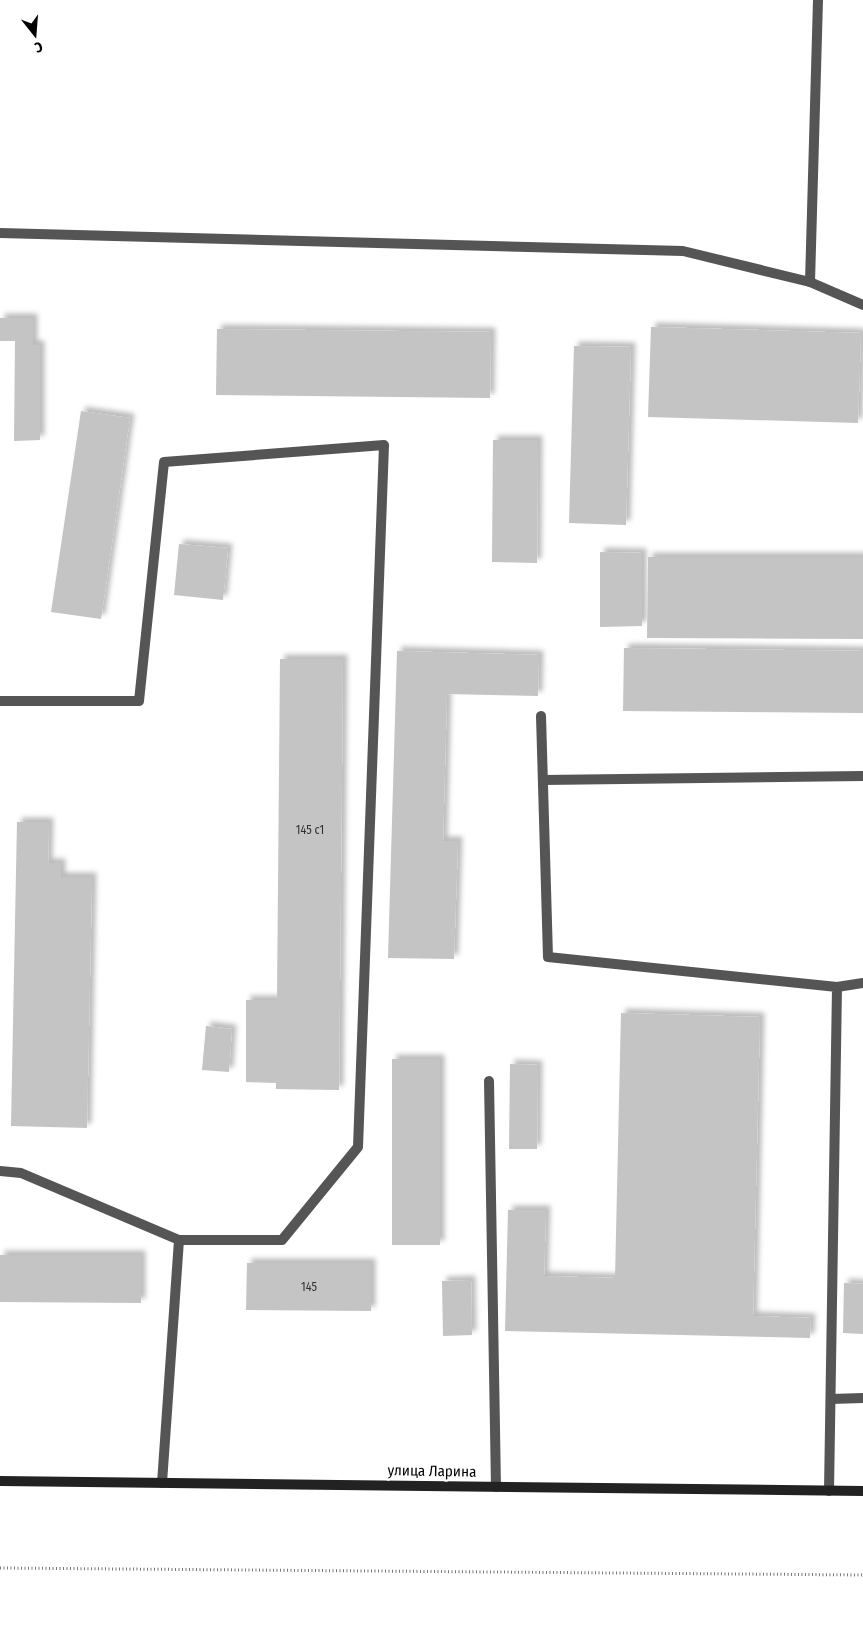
<svg xmlns="http://www.w3.org/2000/svg" width="863" height="1626" viewBox="0 0 863 1626" font-family="'Fira Sans Condensed',sans-serif">
	<defs>
		<filter id="shadow"><feDropShadow dx="4.5" dy="-4.5" stdDeviation="2.5" flood-color="#0004"/></filter>
	</defs>
	<rect width="100%" height="100%" fill="#fff"/>
	<g fill="#c4c4c4" filter="url(#shadow)">
		<path d="M0 318H33V345H40V440L14 441 15 341H0Z"/>
		<path d="M651 327 861 333 858 423 648 417Z"/>
		<path d="M217 329 491 332 490 398 216 395Z"/>
		<path d="M574 346 631 347 626 525 569 523Z"/>
		<path d="M81 411 130 418 101 619 51 612Z"/>
		<path d="M493 440H538L537 563 492 562Z"/>
		<path d="M179 544 228 548 223 600 174 595Z"/>
		<path d="M600 552 642 553V626L600 627Z"/>
		<path d="M648 557H863V639L647 638Z"/>
		<path d="M624 648 863 651V713L623 711Z"/>
		<path d="M397 651 539 655 538 696 447 694 443 841H458L454 959 388 958Z"/>
		<path d="M280 659H343L339 1090 276 1089V1083L246 1082V1000H277Z"/>
		<path d="M17 822H49L48 863H61V877H92L87 1128 11 1126Z"/>
		<path d="M621 1013 760 1017 753 1316 811 1318 810 1338 505 1331 508 1210H546L544 1276 615 1278Z"/>
		<path d="M206 1026 232 1029 229 1072 202 1070Z"/>
		<rect x="392" y="1059" width="48" height="186"/>
		<path d="M510 1064 538 1065 537 1149H509Z"/>
		<path d="M0 1255H141V1303L0 1302Z"/>
		<path d="M247 1263H371V1311L246 1310Z"/>
		<path d="M471 1280 472 1335 443 1336 442 1281Z"/>
		<path d="M844 1283 863 1284V1334L843 1333Z"/>
	</g>
	<g fill="none" stroke-linecap="round" stroke-linejoin="round">
		<path stroke="#777" stroke-width="3" stroke-dasharray="1 2.5" stroke-linecap="butt" d="M0 1568 863 1575"/>
		<g stroke="#555" stroke-width="10">
			<path d="M0 233 683 251 810 282 863 305"/>
			<path d="M810 282 818 0"/>
			<path d="M0 701H139L164 462 384 445 358 1147 282 1240H179"/>
			<path d="M541 716 548 957 837 987 829 1491"/>
			<path d="M543 780 863 776"/>
			<path d="M837 987 863 983"/>
			<path d="M489 1081 496 1487"/>
			<path d="M0 1171 21 1173 179 1240 162 1483"/>
			<path d="M831 1399 863 1398"/>
		</g>
		<path stroke="#222" stroke-width="10" d="M0 1481 863 1491"/>
	</g>
	<g text-anchor="middle" dominant-baseline="central" stroke-width="4.5" stroke-linejoin="round" paint-order="stroke">
		<g font-size="12" fill="#313131">
			<text x="310" y="830">145 с1</text>
			<text x="309" y="1287">145</text>
		</g>
		<g font-size="15" fill="#000" stroke="#fff">
			<text transform="translate(432 1471) rotate(1)">улица Ларина</text>
		</g>
	</g>
	<g transform="translate(35 35) rotate(163)" stroke="#ffffff" stroke-width="4" paint-order="stroke">
	<path d="M0-4L9 19L0 12L-9 19Z" fill="#000000"/>
	<text y="-8" font-size="14" font-weight="bold" text-anchor="middle" fill="#000000">С</text>
	</g>
</svg>
